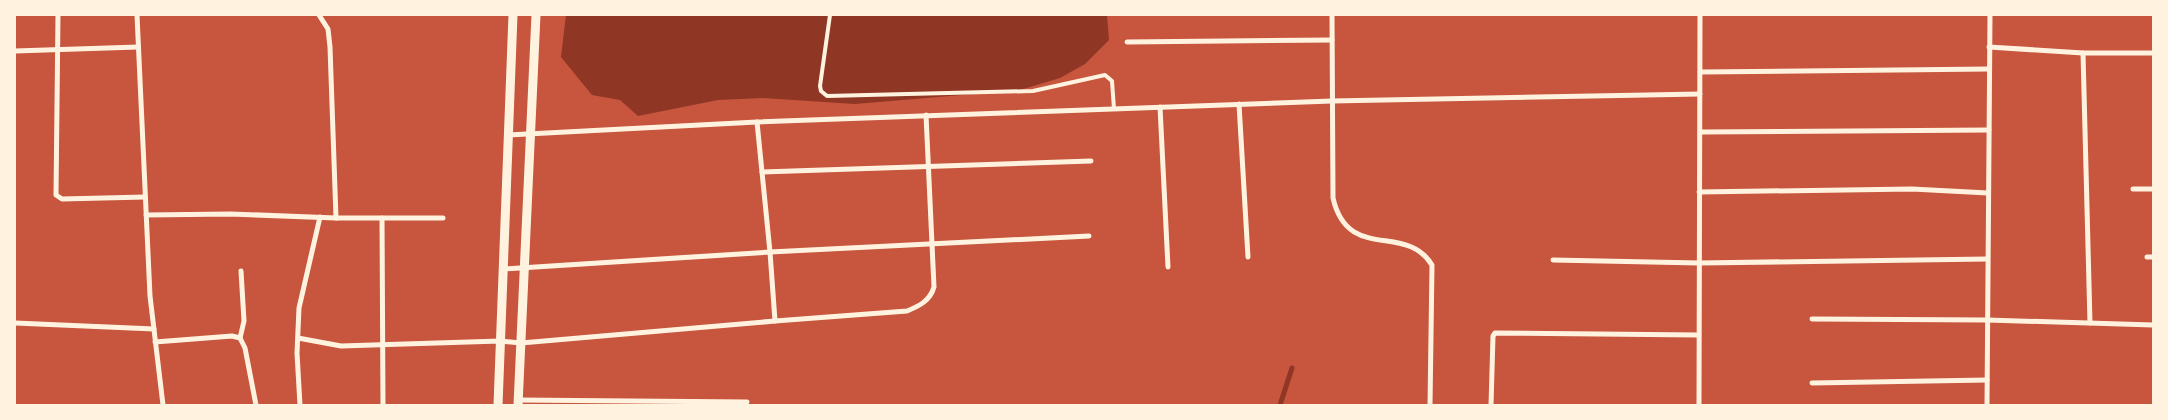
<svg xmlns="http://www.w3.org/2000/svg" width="2168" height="420" viewBox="0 0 2168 420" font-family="Rubik,sans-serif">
	<rect width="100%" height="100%" fill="#c8553d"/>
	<path fill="#8f3625" d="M566 15H1107L1109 40 1085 64 1060 78 1020 90 855 104 763 98 718 100 638 116 620 100 592 95 561 57Z"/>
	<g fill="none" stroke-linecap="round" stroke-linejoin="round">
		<path stroke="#8f3625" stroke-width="5" d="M1280 405 1292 368"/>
		<path stroke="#fff3e0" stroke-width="4" d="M830 15 820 86 821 91 827 96 1033 91 1105 75 1112 81 1114 109"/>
		<g stroke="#fff3e0" stroke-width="5">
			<path d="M58 15 56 195 62 199 145 197"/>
			<path d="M137 15 150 296 163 405"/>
			<path d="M319 15 328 29 330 47 336 218"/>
			<path d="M1332 15 1333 198C1348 263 1406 222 1432 265L1430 405"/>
			<path d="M1127 42 1332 40"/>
			<path d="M1989 47 2083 53H2153"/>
			<path d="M15 51 138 47"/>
			<path d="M2083 53 2090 323"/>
			<path d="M1700 72 1989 69"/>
			<path d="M1239 104 1248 257"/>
			<path d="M1160 107 1168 267"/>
			<path d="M757 122 770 252 1089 236"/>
			<path d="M1700 132 1989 130"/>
			<path d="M508 135 757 122 1332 101 1700 94"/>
			<path d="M762 172 1091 161"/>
			<path d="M2133 189H2153"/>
			<path d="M1699 192 1912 189 1988 193"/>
			<path d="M146 215 231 214 336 218H443"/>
			<path d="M382 218 383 405"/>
			<path d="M2147 257H2153"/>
			<path d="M1553 260 1699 263 1987 259"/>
			<path d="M1812 319 1987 320 2153 325"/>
			<path d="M775 321 907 311C919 306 930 301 934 287L926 115"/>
			<path d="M15 323 154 329"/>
			<path d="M240 338 244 321 241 271"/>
			<path d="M298 338 341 346 500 341 521 343 775 321 770 252 503 269"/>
			<path d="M155 342 232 336 240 338 245 348 256 405"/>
			<path d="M1812 383 1987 380"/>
			<path d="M518 400 747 402"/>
			<path d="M300 405 297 353 299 308 320 217"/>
			<path d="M1491 405 1493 336 1495 333 1698 335"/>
			<path d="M1699 405 1700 15"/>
			<path d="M1987 405 1990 15"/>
		</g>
		<g stroke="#fff3e0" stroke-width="9">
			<path d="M498 405 513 15"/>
			<path d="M518 405 536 15"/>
		</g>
	</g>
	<rect width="2168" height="420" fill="none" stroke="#fff3e0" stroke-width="32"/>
</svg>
